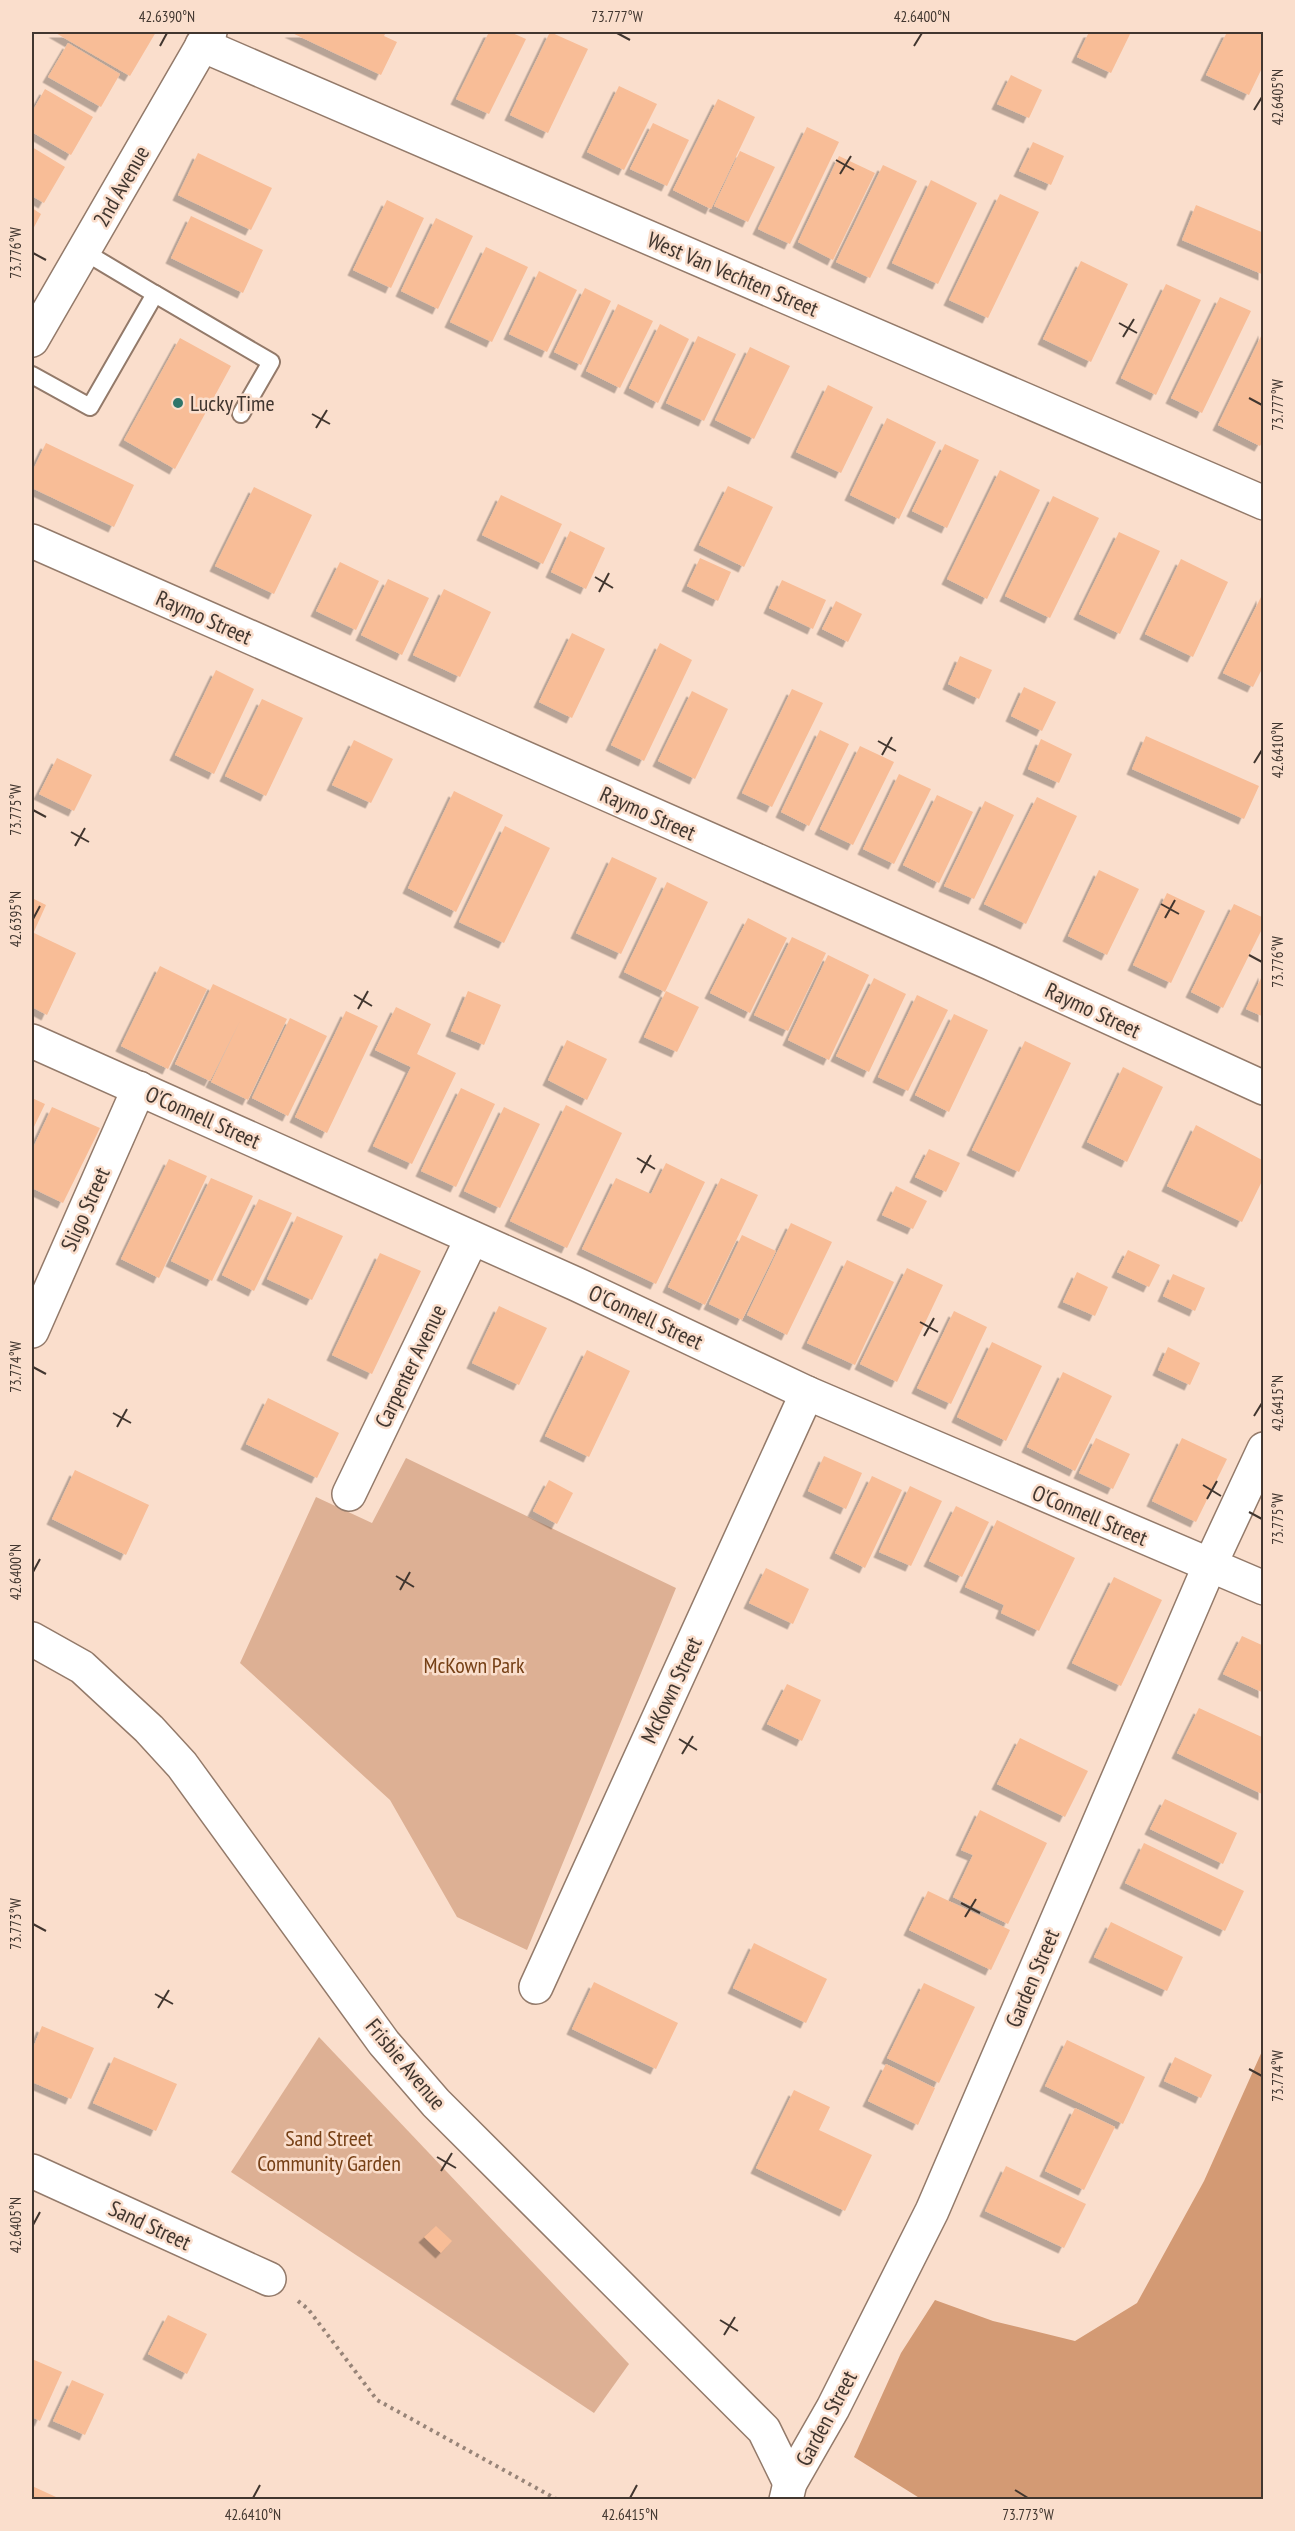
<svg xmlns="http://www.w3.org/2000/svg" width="1295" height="2531" viewBox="0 0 1295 2531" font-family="'PT Sans Narrow',sans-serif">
	<defs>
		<filter id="shadow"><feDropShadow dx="-5.5" dy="5.5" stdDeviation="0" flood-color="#0004"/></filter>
	</defs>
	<rect width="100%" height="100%" fill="#fadecc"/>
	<g fill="#ddb094">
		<path d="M406 1458 676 1588 527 1950 457 1917 390 1800 240 1663 316 1497 372 1523Z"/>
		<path d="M319 2037 629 2364 594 2413 231 2172Z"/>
	</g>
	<path fill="#d39a74" d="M1263 2049V2499H921L854 2457 901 2353 935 2300 993 2321 1075 2341 1137 2303 1204 2181Z"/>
	<g fill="#f8bd97" filter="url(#shadow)">
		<path d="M54 32H156L130 76Z"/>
		<path d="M290 32H386L384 36 397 42 381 75Z"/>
		<path d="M489 32H510L526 39 489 114 456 99Z"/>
		<path d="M550 32 588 49 548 133 510 115Z"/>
		<path d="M1089 32H1131L1111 73 1077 57Z"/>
		<path d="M1227 32H1264V64L1249 95 1206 75Z"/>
		<path d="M68 43 120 74 101 107 48 77Z"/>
		<path d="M1011 75 1042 90 1029 118 997 104Z"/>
		<path d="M619 86 657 104 624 170 587 152Z"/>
		<path d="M45 89 93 117 71 155 32 132V112Z"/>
		<path d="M718 99 755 117 711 209 673 190Z"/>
		<path d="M653 123 689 140 667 186 630 169Z"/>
		<path d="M807 127 839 142 790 244 758 229Z"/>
		<path d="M1033 142 1064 156 1051 185 1019 171Z"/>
		<path d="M32 147 65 167 44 203 32 196Z"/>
		<path d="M740 151 775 167 748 222 714 206Z"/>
		<path d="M198 153 272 188 251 230 178 195Z"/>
		<path d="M839 156 875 173 833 260 798 242Z"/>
		<path d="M883 165 917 181 870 278 836 262Z"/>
		<path d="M931 180 977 203 938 284 892 263Z"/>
		<path d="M1000 194 1039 212 988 318 949 300Z"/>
		<path d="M387 200 424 218 391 288 353 270Z"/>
		<path d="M1196 205 1264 233V275L1182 240Z"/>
		<path d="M32 208 41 214 32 231Z"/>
		<path d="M191 216 263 250 243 293 171 258Z"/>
		<path d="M436 218 473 236 438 309 401 291Z"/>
		<path d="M486 247 528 267 492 342 450 322Z"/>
		<path d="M1081 261 1128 284 1091 362 1043 339Z"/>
		<path d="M539 271 577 290 547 352 509 334Z"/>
		<path d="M1166 284 1201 300 1156 395 1121 378Z"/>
		<path d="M585 288 611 301 581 365 554 352Z"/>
		<path d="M1220 297 1251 311 1202 413 1171 398Z"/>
		<path d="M618 304 653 321 620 388 586 371Z"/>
		<path d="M660 324 689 339 658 403 629 388Z"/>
		<path d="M1264 330V439L1260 446 1218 425Z"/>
		<path d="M698 336 736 354 704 421 666 403Z"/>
		<path d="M180 338 231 366 175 469 124 440Z"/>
		<path d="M750 347 790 366 754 439 715 420Z"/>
		<path d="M828 385 873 407 841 473 796 452Z"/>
		<path d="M887 418 936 442 899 519 850 495Z"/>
		<path d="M46 443 134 485 114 527 32 488V472Z"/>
		<path d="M945 444 979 460 947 528 912 511Z"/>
		<path d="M1000 470 1040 490 987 599 947 579Z"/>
		<path d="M728 486 773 507 744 567 699 545Z"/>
		<path d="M254 487 312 515 274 594 215 566Z"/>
		<path d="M501 495 562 524 543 564 482 535Z"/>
		<path d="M1053 496 1099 518 1050 618 1005 596Z"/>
		<path d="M570 531 605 548 586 589 551 572Z"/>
		<path d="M1119 532 1160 551 1120 634 1079 614Z"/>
		<path d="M700 558 731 572 718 601 687 586Z"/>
		<path d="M1181 559 1228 582 1193 657 1145 634Z"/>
		<path d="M340 562 379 581 356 630 316 611Z"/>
		<path d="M388 579 429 598 402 655 361 635Z"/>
		<path d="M782 580 826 600 813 629 769 608Z"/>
		<path d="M444 589 491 612 460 677 413 655Z"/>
		<path d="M1262 595 1264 665 1253 687 1223 673Z"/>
		<path d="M836 601 862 614 848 642 822 629Z"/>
		<path d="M572 633 605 649 572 718 539 702Z"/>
		<path d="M660 643 692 660 644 761 611 745Z"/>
		<path d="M960 656 992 670 979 699 948 684Z"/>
		<path d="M216 670 254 689 214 774 175 755Z"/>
		<path d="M1024 687 1056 702 1042 731 1011 716Z"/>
		<path d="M792 689 823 703 772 807 742 793Z"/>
		<path d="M692 691 728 709 695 779 658 761Z"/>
		<path d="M262 699 303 718 266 796 225 776Z"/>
		<path d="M820 730 849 744 809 826 781 812Z"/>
		<path d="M1146 736 1259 786 1244 819 1132 769Z"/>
		<path d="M1041 739 1072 754 1059 783 1028 769Z"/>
		<path d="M354 740 393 759 371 803 332 785Z"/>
		<path d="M860 746 894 762 853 845 820 829Z"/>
		<path d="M57 758 92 775 74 811 39 794Z"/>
		<path d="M899 774 931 789 894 864 863 849Z"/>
		<path d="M454 791 503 815 456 912 408 888Z"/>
		<path d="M937 795 973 812 939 883 903 865Z"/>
		<path d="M1037 797 1077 816 1026 924 984 904Z"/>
		<path d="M985 801 1014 815 974 899 944 886Z"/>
		<path d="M505 826 550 848 504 943 459 922Z"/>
		<path d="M612 857 657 878 621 954 576 933Z"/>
		<path d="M1099 870 1139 889 1107 955 1068 936Z"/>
		<path d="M667 882 708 902 665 992 624 972Z"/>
		<path d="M1167 893 1205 911 1171 983 1133 965Z"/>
		<path d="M32 898 46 905 32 936Z"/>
		<path d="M1234 904 1264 918V925L1223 1008 1191 992Z"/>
		<path d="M748 918 787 938 750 1013 710 993Z"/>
		<path d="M34 933 76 953 47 1015 32 1007V939Z"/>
		<path d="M792 937 826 953 788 1031 754 1015Z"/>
		<path d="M828 955 869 975 829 1060 788 1040Z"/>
		<path d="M160 966 207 989 168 1069 121 1046Z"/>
		<path d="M1264 972V1017L1246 1009Z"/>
		<path d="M874 978 906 994 869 1072 836 1056Z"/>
		<path d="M213 984 287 1019 248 1100 211 1082 240 1021 210 1081 175 1064Z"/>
		<path d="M468 991 501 1005 484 1045 451 1031Z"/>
		<path d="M666 991 699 1007 677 1052 644 1037Z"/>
		<path d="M917 995 948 1010 908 1091 878 1077Z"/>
		<path d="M396 1007 431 1024 417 1054 456 1073 412 1164 373 1146 411 1067 375 1050Z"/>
		<path d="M346 1011 378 1026 327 1133 295 1117Z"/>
		<path d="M954 1014 988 1030 949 1112 915 1095Z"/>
		<path d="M290 1018 327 1036 288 1116 252 1098Z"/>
		<path d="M567 1040 607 1059 587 1100 548 1080Z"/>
		<path d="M1025 1041 1071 1063 1019 1172 972 1150Z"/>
		<path d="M1123 1067 1163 1087 1127 1162 1087 1142Z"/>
		<path d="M461 1088 495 1104 456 1187 421 1171Z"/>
		<path d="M32 1098 45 1104 32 1131Z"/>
		<path d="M566 1105 622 1133 567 1248 510 1221Z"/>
		<path d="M52 1107 100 1128 63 1203 32 1188V1150Z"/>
		<path d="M504 1107 540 1124 500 1208 464 1191Z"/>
		<path d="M1196 1125 1264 1161V1177L1242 1222 1167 1186Z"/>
		<path d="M929 1149 960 1163 946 1192 915 1177Z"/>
		<path d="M169 1159 207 1176 159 1278 121 1259Z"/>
		<path d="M666 1163 705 1182 656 1284 582 1249 616 1178 651 1194Z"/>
		<path d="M211 1178 253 1196 212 1281 171 1261Z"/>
		<path d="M721 1178 758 1195 705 1305 668 1287Z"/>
		<path d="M896 1186 927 1201 913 1229 882 1215Z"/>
		<path d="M259 1199 292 1213 254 1291 222 1275Z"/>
		<path d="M297 1216 343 1236 312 1300 267 1279Z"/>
		<path d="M791 1223 832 1242 787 1335 747 1315Z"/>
		<path d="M742 1235 776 1251 742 1320 709 1304Z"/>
		<path d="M1128 1250 1160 1265 1149 1287 1117 1272Z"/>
		<path d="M380 1253 421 1271 372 1374 332 1355Z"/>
		<path d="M847 1260 894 1282 855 1365 807 1343Z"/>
		<path d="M907 1268 943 1285 897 1382 860 1364Z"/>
		<path d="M1077 1272 1108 1287 1095 1316 1063 1302Z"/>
		<path d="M1173 1274 1205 1288 1195 1311 1163 1296Z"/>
		<path d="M499 1306 547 1328 519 1385 472 1363Z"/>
		<path d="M954 1311 987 1327 951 1404 917 1388Z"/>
		<path d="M992 1342 1042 1366 1006 1441 957 1417Z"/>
		<path d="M1168 1347 1200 1363 1190 1385 1158 1370Z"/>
		<path d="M587 1350 630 1371 589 1457 545 1436Z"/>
		<path d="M1063 1372 1112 1396 1075 1471 1027 1447Z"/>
		<path d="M268 1398 339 1433 317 1478 246 1444Z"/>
		<path d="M1096 1438 1130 1454 1113 1489 1079 1473Z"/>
		<path d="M1182 1438 1227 1459 1196 1522 1152 1501Z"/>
		<path d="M824 1456 862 1473 846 1509 808 1491Z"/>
		<path d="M75 1470 149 1505 126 1555 52 1519Z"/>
		<path d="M872 1476 902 1490 865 1568 835 1553Z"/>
		<path d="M549 1480 573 1493 557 1524 533 1511Z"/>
		<path d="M910 1486 942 1501 911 1566 879 1552Z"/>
		<path d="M956 1506 989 1522 962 1577 929 1561Z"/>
		<path d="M997 1520 1075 1558 1039 1631 1001 1613 1004 1605 965 1587Z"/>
		<path d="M766 1568 809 1589 793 1624 749 1603Z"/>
		<path d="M1114 1577 1162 1600 1121 1686 1072 1663Z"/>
		<path d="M1242 1636 1264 1646V1693L1223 1674Z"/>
		<path d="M787 1684 821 1700 802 1741 767 1724Z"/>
		<path d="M1199 1708 1264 1738V1795L1177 1753Z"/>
		<path d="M1020 1738 1088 1771 1065 1817 997 1784Z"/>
		<path d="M1165 1799 1237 1833 1223 1864 1150 1829Z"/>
		<path d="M980 1810 1047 1843 1008 1924 953 1897 973 1855 961 1850Z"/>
		<path d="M1144 1843 1244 1891 1225 1931 1125 1883Z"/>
		<path d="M928 1891 1010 1930 991 1970 909 1930Z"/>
		<path d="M1111 1922 1183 1957 1167 1991 1094 1957Z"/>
		<path d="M754 1943 827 1979 806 2023 733 1988Z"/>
		<path d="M594 1982 678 2023 656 2069 572 2029Z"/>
		<path d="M924 1983 975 2007 939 2083 887 2058Z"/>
		<path d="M42 2026 94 2048 71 2099 32 2082V2050Z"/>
		<path d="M1067 2040 1145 2077 1123 2124 1045 2086Z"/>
		<path d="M114 2057 177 2084 156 2131 93 2103Z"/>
		<path d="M1175 2057 1212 2075 1201 2098 1164 2081Z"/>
		<path d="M886 2064 935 2088 918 2125 868 2101Z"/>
		<path d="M794 2090 830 2107 819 2130 872 2155 845 2211 756 2168Z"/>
		<path d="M1075 2108 1115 2127 1084 2190 1045 2171Z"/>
		<path d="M1006 2166 1086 2204 1064 2248 985 2211Z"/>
		<path d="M436 2226 452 2241 441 2253 424 2237Z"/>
		<path d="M168 2315 207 2334 187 2374 148 2354Z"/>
		<path d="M32 2359 62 2372 40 2421 32 2417Z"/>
		<path d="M72 2380 104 2394 85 2435 53 2421Z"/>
		<path d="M32 2486 56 2497 55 2500H32Z"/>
	</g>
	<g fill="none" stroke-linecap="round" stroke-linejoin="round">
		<g stroke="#937a6a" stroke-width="20">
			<g id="service">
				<path d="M155 294 271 362 241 414"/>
				<path d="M32 375 90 407 155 294 83 251"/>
			</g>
		</g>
		<g stroke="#937a6a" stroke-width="36">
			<g id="minor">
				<path d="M202 45 1264 503"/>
				<path d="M32 541 990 963 1264 1088"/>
				<path d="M32 1041 576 1284 807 1393 1264 1588"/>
				<path d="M32 1331 139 1088"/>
				<path d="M349 1494 472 1238"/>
				<path d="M536 1987 807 1393"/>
				<path d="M32 2171 269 2279"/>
				<path d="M786 2500 790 2483 833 2408 932 2211 1209 1567 1264 1449"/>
			</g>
		</g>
		<g stroke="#937a6a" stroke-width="36">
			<g id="tertiary">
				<path d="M32 340 210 32"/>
				<path d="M32 1639 82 1667 149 1729 182 1765 384 2043 436 2103 764 2430 790 2483"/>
			</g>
		</g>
		<path stroke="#978478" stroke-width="4" stroke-dasharray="3 4.5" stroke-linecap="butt" d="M298 2301 308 2309 377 2400 558 2500"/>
		<use href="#service" stroke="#fff" stroke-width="16"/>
		<use href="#minor" stroke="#fff" stroke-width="33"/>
		<use href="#tertiary" stroke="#fff" stroke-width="33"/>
	</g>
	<path fill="none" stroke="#41362f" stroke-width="2" d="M617 33 630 40M160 46 167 33M914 46 922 33M1254 110 1262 97M836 160 854 170M840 174 851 156M33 253 46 260M1119 323 1137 333M1123 337 1134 319M1249 398 1262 405M312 414 330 424M316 428 327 410M595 577 613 588M599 592 609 573M878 741 896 751M882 755 892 737M1254 763 1262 750M33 810 46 817M71 832 89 842M75 846 85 828M1161 904 1179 914M1165 918 1175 900M33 919 40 906M1249 955 1262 962M354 995 372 1006M358 1009 368 991M637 1158 655 1169M641 1173 651 1155M920 1322 938 1332M924 1336 934 1318M33 1367 46 1374M113 1413 131 1423M1254 1416 1262 1403M117 1427 127 1409M1203 1485 1221 1496M1207 1499 1217 1481M1249 1512 1262 1519M33 1572 40 1559M396 1576 414 1587M400 1590 410 1572M679 1739 697 1750M682 1754 693 1736M961 1903 980 1913M965 1917 976 1899M33 1924 46 1931M155 1994 173 2004M158 2008 169 1990M1249 2069 1262 2076M437 2157 456 2168M441 2171 452 2153M33 2225 40 2212M720 2320 738 2331M724 2335 735 2317M1015 2490 1028 2498M253 2498 260 2485M630 2498 637 2485"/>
	<circle fill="#2f756a" stroke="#fadecc" stroke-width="2" cx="178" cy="403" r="6"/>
	<g text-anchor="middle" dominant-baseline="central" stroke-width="5" stroke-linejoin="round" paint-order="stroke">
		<g font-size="22" fill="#41362f" stroke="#fadecc">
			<text transform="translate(121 186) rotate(-60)">2nd Avenue</text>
			<text transform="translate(733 274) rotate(23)">West Van Vechten Street</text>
			<text transform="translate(204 617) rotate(24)">Raymo Street</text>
			<text transform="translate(648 813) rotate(24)">Raymo Street</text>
			<text transform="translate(1093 1010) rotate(25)">Raymo Street</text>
			<text transform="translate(203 1117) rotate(24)">O'Connell Street</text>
			<text transform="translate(85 1209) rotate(-66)">Sligo Street</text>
			<text transform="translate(646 1317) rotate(25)">O'Connell Street</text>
			<text transform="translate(410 1366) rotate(-64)">Carpenter Avenue</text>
			<text transform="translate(1090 1515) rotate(23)">O'Connell Street</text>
			<text transform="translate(671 1690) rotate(-65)">McKown Street</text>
			<text transform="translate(1032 1978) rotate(-67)">Garden Street</text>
			<text transform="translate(406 2064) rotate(50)">Frisbie Avenue</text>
			<text transform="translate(150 2225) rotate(25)">Sand Street</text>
			<text transform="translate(826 2418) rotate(-62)">Garden Street</text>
		</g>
		<g font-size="22" fill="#41362f" stroke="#fadecc" text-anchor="start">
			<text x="190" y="403">Lucky Time</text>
		</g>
		<g font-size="22" fill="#764016" stroke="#fadecc">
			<text x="474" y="1665">McKown Park</text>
			<text x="329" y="2138">Sand Street<tspan x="329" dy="25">Community Garden</tspan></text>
		</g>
	</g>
	<rect width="1295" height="2531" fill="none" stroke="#fadecc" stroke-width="66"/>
	<rect x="33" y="33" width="1229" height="2465" fill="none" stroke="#41362f" stroke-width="2"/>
	<g font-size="15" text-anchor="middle" fill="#41362f">
		<text x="167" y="22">42.6390°N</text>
		<text x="617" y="22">73.777°W</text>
		<text x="922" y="22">42.6400°N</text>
		<text transform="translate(1278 97) rotate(-90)" y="5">42.6405°N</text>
		<text transform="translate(16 253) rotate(-90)" y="5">73.776°W</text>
		<text transform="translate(1278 405) rotate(-90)" y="5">73.777°W</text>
		<text transform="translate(1278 750) rotate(-90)" y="5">42.6410°N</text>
		<text transform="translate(16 810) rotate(-90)" y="5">73.775°W</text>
		<text transform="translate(16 919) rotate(-90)" y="5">42.6395°N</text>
		<text transform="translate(1278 962) rotate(-90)" y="5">73.776°W</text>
		<text transform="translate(16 1367) rotate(-90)" y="5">73.774°W</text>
		<text transform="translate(1278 1403) rotate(-90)" y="5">42.6415°N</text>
		<text transform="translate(1278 1519) rotate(-90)" y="5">73.775°W</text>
		<text transform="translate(16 1572) rotate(-90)" y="5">42.6400°N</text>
		<text transform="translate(16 1924) rotate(-90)" y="5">73.773°W</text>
		<text transform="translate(1278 2076) rotate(-90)" y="5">73.774°W</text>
		<text transform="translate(16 2225) rotate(-90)" y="5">42.6405°N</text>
		<text x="253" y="2520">42.6410°N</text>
		<text x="630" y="2520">42.6415°N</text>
		<text x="1028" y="2520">73.773°W</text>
	</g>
</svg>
